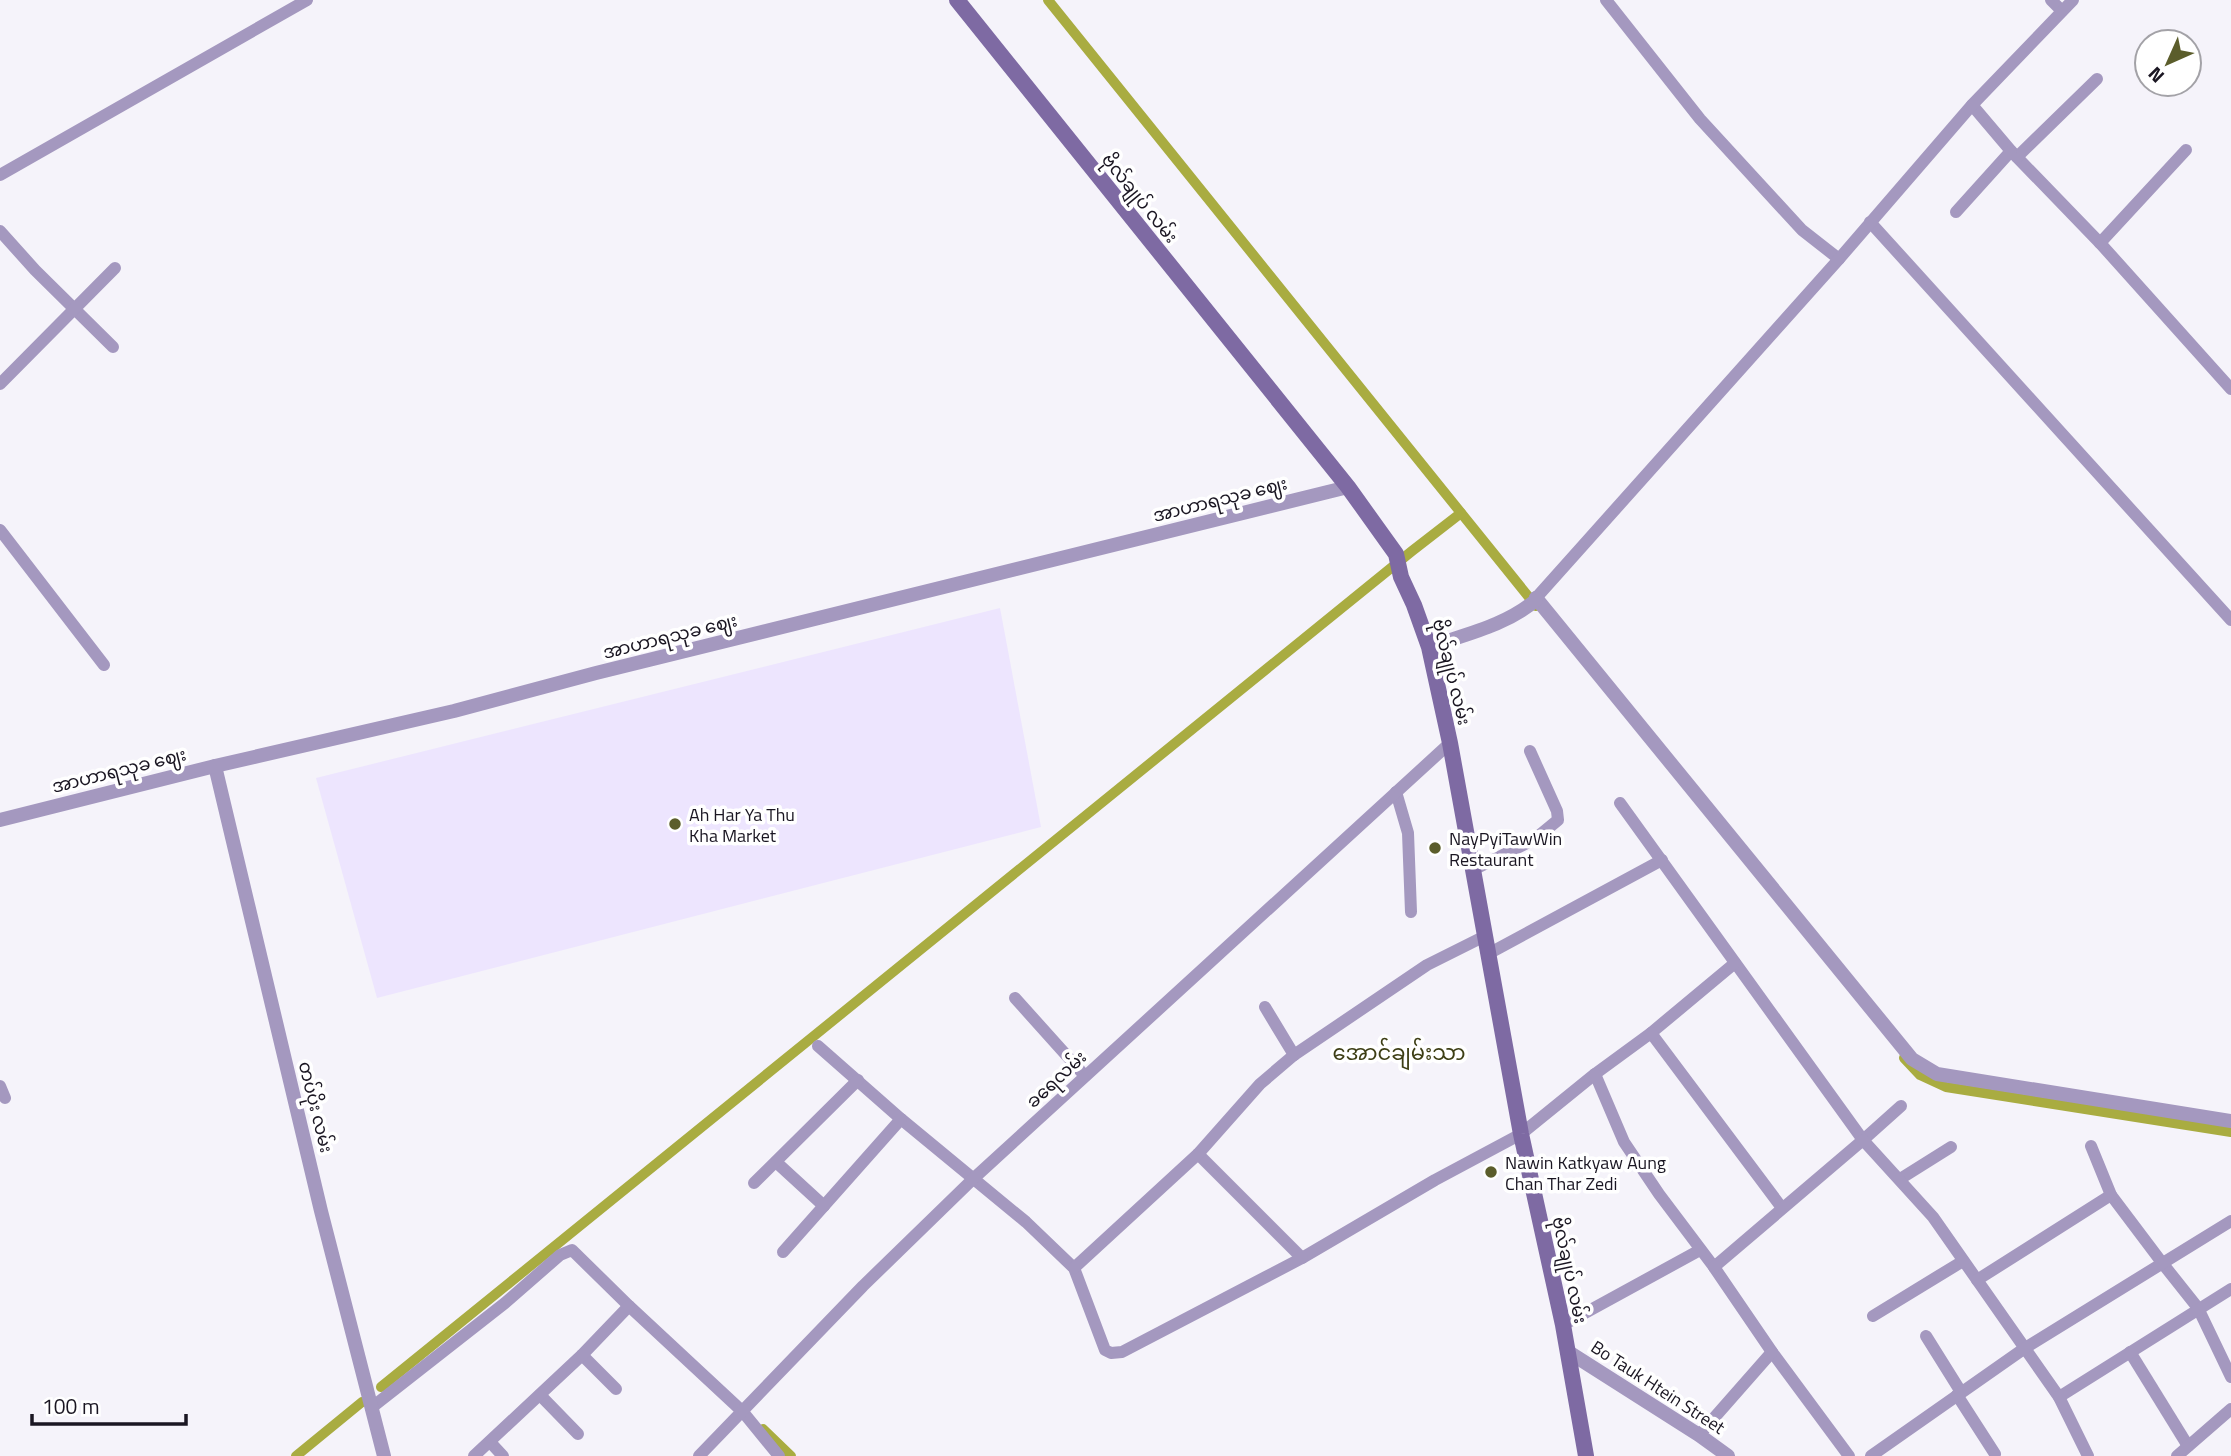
<svg xmlns="http://www.w3.org/2000/svg" width="2231" height="1456" viewBox="0 0 2231 1456" font-family="'Titillium Web','Noto Sans Myanmar',sans-serif">
	<rect width="100%" height="100%" fill="#f5f3fa"/>
	<path fill="#ede5fe" d="M1000 608 1041 827 377 998 316 778Z"/>
	<g fill="none" stroke-linecap="round" stroke-linejoin="round">
		<g stroke="#a9ac41" stroke-width="10">
			<path d="M1048 0 1536 606"/>
			<path d="M1904 1058 1920 1075 1946 1087 2231 1132"/>
			<path d="M381 1387 1412 551 1461 513"/>
			<path d="M763 1429 791 1456"/>
			<path d="M296 1456 362 1402"/>
		</g>
		<g stroke="#a498bf" stroke-width="12">
			<path d="M1606 0 1700 119 1802 230 1839 259"/>
			<path d="M2051 0 2062 11"/>
			<path d="M1972 105 2011 151 2100 243 2231 389"/>
			<path d="M2017 157 2097 79"/>
			<path d="M0 175 307 0"/>
			<path d="M1956 212 2011 151"/>
			<path d="M1870 222 2231 620"/>
			<path d="M0 231 35 270 113 347"/>
			<path d="M2100 243 2186 150"/>
			<path d="M0 384 115 268"/>
			<path d="M0 530 104 665"/>
			<path d="M1536 598 1839 259 1972 105 2073 0"/>
			<path d="M1396 792 1408 833 1411 912"/>
			<path d="M1620 803 1863 1140 1901 1106"/>
			<path d="M1473 870 1535 839 1558 820 1557 811 1530 751"/>
			<path d="M1488 954 1662 860"/>
			<path d="M1015 998 1085 1076"/>
			<path d="M1265 1007 1294 1055"/>
			<path d="M1651 1033 1735 963"/>
			<path d="M818 1046 901 1119 1026 1222 1074 1268 1105 1350 1111 1353 1122 1352 1302 1258 1435 1180 1521 1134 1595 1074 1651 1033 1782 1208"/>
			<path d="M1595 1074 1624 1142 1659 1194 1714 1267 1772 1352 1849 1456"/>
			<path d="M0 1086 5 1098"/>
			<path d="M2091 1146 2111 1195 2163 1264 2198 1308 2231 1377"/>
			<path d="M1198 1154 1302 1258"/>
			<path d="M776 1162 824 1206"/>
			<path d="M1900 1179 1951 1147"/>
			<path d="M754 1183 858 1080"/>
			<path d="M783 1252 901 1119"/>
			<path d="M1714 1267 1863 1140 1933 1217 2059 1397 2088 1456"/>
			<path d="M1074 1268 1198 1154 1260 1084 1294 1055 1427 965 1485 936"/>
			<path d="M1977 1280 2111 1195"/>
			<path d="M1873 1316 1963 1261"/>
			<path d="M1563 1325 1700 1250"/>
			<path d="M1926 1336 1961 1392"/>
			<path d="M2130 1352 2188 1446"/>
			<path d="M582 1355 616 1389"/>
			<path d="M540 1395 578 1434"/>
			<path d="M1957 1395 1995 1454"/>
			<path d="M2059 1397 2231 1289"/>
			<path d="M371 1408 505 1303 560 1255 572 1250 629 1306 743 1412 779 1456"/>
			<path d="M1699 1435 1772 1352"/>
			<path d="M490 1442 503 1456"/>
			<path d="M474 1456 582 1355 629 1306"/>
			<path d="M699 1456 863 1286 973 1179 1450 743"/>
			<path d="M1871 1456 2025 1348 2231 1221"/>
			<path d="M2177 1456 2231 1409"/>
		</g>
		<g stroke="#a498bf" stroke-width="14">
			<path d="M1536 598 1912 1059 1937 1074 2231 1121"/>
			<path d="M1429 647C1466 634 1505 626 1536 600V598"/>
			<path d="M215 766 321 1211 384 1456"/>
			<path d="M0 820 215 766 454 711 596 673 1348 487"/>
			<path d="M1567 1351 1699 1435 1728 1456"/>
		</g>
		<path stroke="#7e6aa3" stroke-width="16" d="M957 0 1348 487 1396 554 1401 577 1414 605 1429 647 1450 743 1521 1134 1563 1325 1586 1456"/>
	</g>
	<g fill="#5b5d2b" stroke="#fff" stroke-width="2.5">
		<circle cx="675" cy="824" r="7"/>
		<circle cx="1435" cy="848" r="7"/>
		<circle cx="1491" cy="1172" r="7"/>
	</g>
	<g text-anchor="middle" dominant-baseline="central" stroke-width="7" stroke-linejoin="round" paint-order="stroke">
		<g font-size="18" fill="#1a1622" stroke="#fff">
			<text transform="translate(1140 198) rotate(51)">ဗိုလ်ချုပ် လမ်း</text>
			<text transform="translate(1220 499) rotate(-14)">အာဟာရသုခ ဈေး</text>
			<text transform="translate(670 636) rotate(-14)">အာဟာရသုခ ဈေး</text>
			<text transform="translate(1452 672) rotate(76)">ဗိုလ်ချုပ် လမ်း</text>
			<text transform="translate(119 770) rotate(-14)">အာဟာရသုခ ဈေး</text>
			<text transform="translate(1056 1079) rotate(-43)">ခရေလမ်း</text>
			<text transform="translate(316 1107) rotate(76)">တပ်ပိုး လမ်း</text>
			<text transform="translate(1570 1270) rotate(78)">ဗိုလ်ချုပ် လမ်း</text>
			<text transform="translate(1658 1387) rotate(33)">Bo Tauk Htein Street</text>
		</g>
		<g font-size="18" fill="#1a1622" stroke="#fff" text-anchor="start">
			<text x="689" y="814">Ah Har Ya Thu<tspan x="689" dy="21">Kha Market</tspan></text>
			<text x="1449" y="838">NayPyiTawWin<tspan x="1449" dy="21">Restaurant</tspan></text>
			<text x="1505" y="1162">Nawin Katkyaw Aung<tspan x="1505" dy="21">Chan Thar Zedi</tspan></text>
		</g>
		<g font-size="21" fill="#3d3e15" stroke="#fff">
			<text x="1399" y="1052">အောင်ချမ်းသာ</text>
		</g>
	</g>
	<g transform="translate(2168 63) rotate(225)"><circle r="33" fill="#ffffff" stroke="#a3a2a7" stroke-width="2"/>
	<path d="M0-5L12 26L0 18L-12 26Z" fill="#5b5d2b"/>
	<text y="-10" font-size="19" font-weight="bold" text-anchor="middle" fill="#1a1622">N</text>
	</g>
	<path d="M32 1414v10h154v-10" fill="none" stroke="#1a1622" stroke-width="3.5"/>
	<text x="42" y="1414" font-size="21" fill="#1a1622" stroke="#ffffff" stroke-width="5" paint-order="stroke">100 m</text>
</svg>
